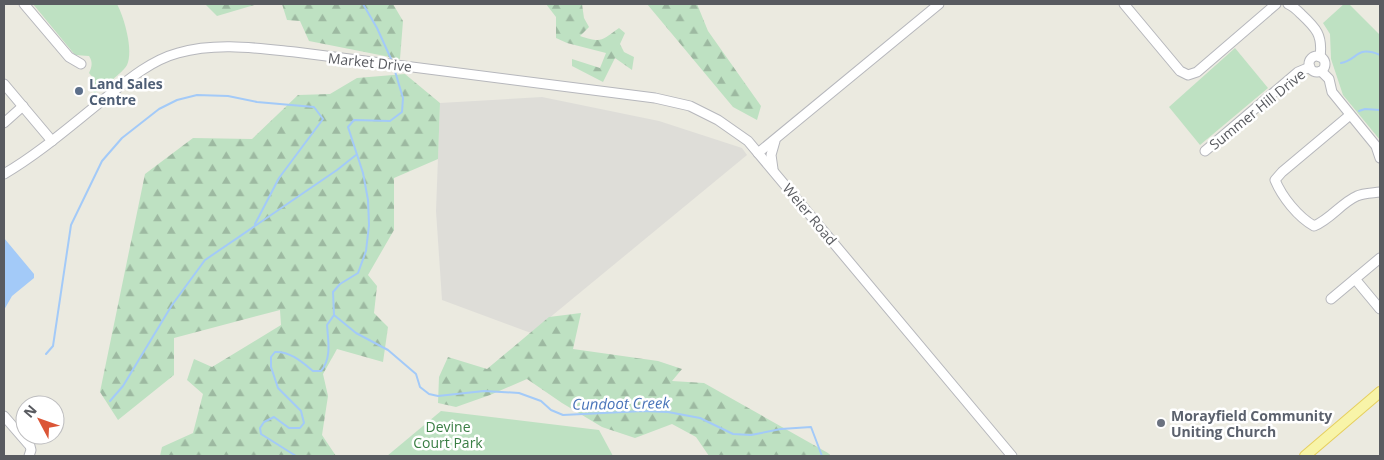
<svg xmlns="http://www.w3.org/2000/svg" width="1384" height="460" viewBox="0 0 1384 460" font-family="'Open Sans',sans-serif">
	<defs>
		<pattern id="forest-firs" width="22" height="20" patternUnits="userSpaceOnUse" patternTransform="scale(1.25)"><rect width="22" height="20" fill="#bee1c2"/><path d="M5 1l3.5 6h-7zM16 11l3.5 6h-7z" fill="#9db9a1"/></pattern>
	</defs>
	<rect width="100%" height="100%" fill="#ebeae0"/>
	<path fill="#deddd8" d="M542 97 659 121 742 148 747 155 531 333 442 300 436 211 440 103Z"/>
	<g fill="url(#forest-firs)">
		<path d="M205 4H258L217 16Z"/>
		<path d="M282 4H393L403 21 400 59 309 41 300 21 287 20Z"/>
		<path d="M546 4H582L584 18 589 27 580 36C602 43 601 41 619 28L625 33 620 44 624 52 634 57 632 70 615 58 603 82 572 66V59L600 68 606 53 567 43 556 38V17Z"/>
		<path d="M647 4H697L708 31 761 106 757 120 733 107Z"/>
		<path d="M405 74 440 103 438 159 394 178V230L368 275 377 286 374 313 388 327 383 362 337 349 323 374 328 396 322 435 336 456H160L162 447 193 433 203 394 187 380 194 359 212 367 281 325 280 310 174 338V375L118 420 100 392 145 174 193 138 252 139 298 95 330 94 357 78Z"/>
		<path d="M581 313 573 349 658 361 682 369 672 381 704 383 828 453 831 456H709L696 437 672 424 635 438 602 427 562 403 527 379 490 395 456 407 438 403 439 377 448 357 487 369 549 317Z"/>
	</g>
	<g fill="#bee1c2">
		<path d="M33 4H117C124 17 134 51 127 65 122 74 103 86 94 94L93 89 95 80 89 73C92 67 93 62 89 56L75 55Z"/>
		<path d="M1344 4H1349L1380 35V140L1343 95 1331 59 1330 34 1323 23Z"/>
		<path d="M1235 48 1268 88 1200 145 1169 107Z"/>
		<path d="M441 411 599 430 613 456H387Z"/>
	</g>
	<path fill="#a3caf8" d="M4 238 34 274V278L12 296 4 310Z"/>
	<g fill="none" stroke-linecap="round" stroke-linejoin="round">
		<g stroke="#a3caf8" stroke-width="2">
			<path d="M363 4 377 28 392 61"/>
			<path d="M1341 63C1358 60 1356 45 1380 55"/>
			<path d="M394 68 403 98 402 112 390 121 354 120 348 127 363 173 368 200 369 225 366 251 358 273 340 284 333 292 334 315 356 333 388 350 416 374 420 387 429 394 438 396 484 391 519 393 541 401 551 410 563 415 643 411 668 412 700 418 733 434 751 435 781 429 811 427 822 456"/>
			<path d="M1359 111 1365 109 1380 110"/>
			<path d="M46 354 53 346 71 225 102 161 122 138 159 109 177 100 197 95 228 96 257 102 314 107 323 119 279 178 255 224"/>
			<path d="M110 401 123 386 172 305 205 260 337 170 356 155"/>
			<path d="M296 456 261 434 260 428 264 422 274 417 289 428H300L304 423 301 411 278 388 271 367V357L275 352C290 351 302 362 313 371H321C332 358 328 340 327 325L334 315"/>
		</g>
		<g stroke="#b6b7bc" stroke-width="11">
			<g id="minor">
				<path d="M24 4 69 57 81 64"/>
				<path d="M1124 4 1180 71 1188 75 1197 72 1276 4"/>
				<path d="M1288 4C1293 6 1297 10 1301 14 1316 28 1323 35 1320 57"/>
				<circle cx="1317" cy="64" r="8"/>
				<path d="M1321 71 1329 79 1332 92 1376 146 1380 158"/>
				<path d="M4 84 52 141"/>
				<path d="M1350 115 1282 172 1275 180C1282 197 1298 217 1314 226 1331 219 1341 203 1357 196 1363 193 1373 193 1380 192"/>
				<path d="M4 123 23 106"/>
				<path d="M1205 151 1298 72 1310 67"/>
				<path d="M758 153 939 4"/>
				<path d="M773 169 771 155 775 141"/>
				<path d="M4 174C38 154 68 128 98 104 122 85 148 61 178 53 216 42 256 48 295 52L655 98 690 106 718 120 748 141 1012 456"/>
				<path d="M1355 279 1380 309"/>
				<path d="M1331 299 1380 258"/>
				<path d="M4 416 30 446 31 450 29 456"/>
			</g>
		</g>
		<g stroke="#e6cf5e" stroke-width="12">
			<path id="major" d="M1305 456 1380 392"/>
		</g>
		<use href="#minor" stroke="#fff" stroke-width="9"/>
		<use href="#major" stroke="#f8f4a8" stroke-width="10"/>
	</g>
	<circle fill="#5c6f8a" stroke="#fff" stroke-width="2" cx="79" cy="91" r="5"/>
	<circle fill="#6b7280" stroke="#fff" stroke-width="2" cx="1161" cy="423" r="5"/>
	<g text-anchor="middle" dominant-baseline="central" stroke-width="5" stroke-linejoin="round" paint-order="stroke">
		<g font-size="14" fill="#595b60" stroke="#fff">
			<text transform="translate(370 62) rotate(6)">Market Drive</text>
			<text transform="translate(1257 109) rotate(-39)">Summer Hill Drive</text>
			<text transform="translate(810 214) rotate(50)">Weier Road</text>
		</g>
		<g font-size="14" font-weight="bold" fill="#4e5e75" stroke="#fff" text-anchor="start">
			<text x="89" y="83">Land Sales<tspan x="89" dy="16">Centre</tspan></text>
		</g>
		<g font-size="14" font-weight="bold" fill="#5b616d" stroke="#fff" text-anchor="start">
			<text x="1171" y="415">Morayfield Community<tspan x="1171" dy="16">Uniting Church</tspan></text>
		</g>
		<g font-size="14" fill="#3a7e44" stroke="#fff">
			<text x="448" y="426">Devine<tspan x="448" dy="16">Court Park</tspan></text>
		</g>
		<g font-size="15" font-style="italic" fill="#4873b9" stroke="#fff">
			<text transform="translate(621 403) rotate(-1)">Cundoot Creek</text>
		</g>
	</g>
	<rect width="1384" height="460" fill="none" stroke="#595b60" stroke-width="10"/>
	<g transform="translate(40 420) rotate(311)"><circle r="24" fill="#ffffff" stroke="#bdbdbf"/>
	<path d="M0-4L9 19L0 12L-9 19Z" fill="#db5536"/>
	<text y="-8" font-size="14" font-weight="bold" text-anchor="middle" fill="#595b60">N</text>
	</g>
</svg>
